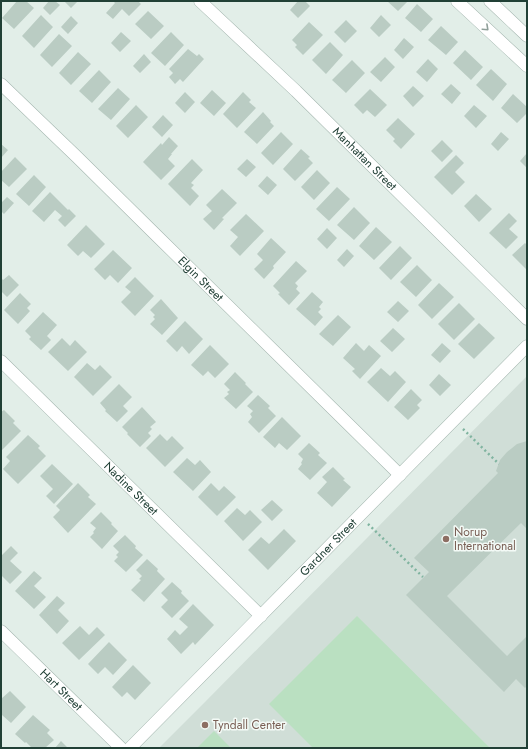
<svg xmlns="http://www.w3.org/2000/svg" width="528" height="749" viewBox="0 0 528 749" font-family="Jost,sans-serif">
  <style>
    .built { fill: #d0ded7 }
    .green { fill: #bae0c1 }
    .building { fill: #baccc3 }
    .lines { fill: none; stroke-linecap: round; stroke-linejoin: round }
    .minor-casing { stroke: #a4b6af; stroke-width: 13 }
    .path { stroke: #80b4a0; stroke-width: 2.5; stroke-dasharray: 2 3; stroke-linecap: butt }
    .minor { stroke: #fff; stroke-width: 12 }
    .oneway { stroke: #90a09a }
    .education-dot { fill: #8d6e63; stroke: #f3faf6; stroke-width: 1.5 }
    .labels { text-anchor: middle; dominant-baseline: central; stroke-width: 3; stroke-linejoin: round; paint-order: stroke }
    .street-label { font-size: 12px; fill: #214036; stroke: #f3faf6 }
    .education-label { font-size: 12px; fill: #785e54; stroke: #f3faf6; text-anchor: start }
  </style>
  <rect width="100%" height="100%" fill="#e2eee8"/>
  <!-- built -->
  <path class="built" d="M527 376V748H159L205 702Z"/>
  <!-- green -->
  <path class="green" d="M357 616 490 748H313L269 704Z
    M214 731 231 748H197Z"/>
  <!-- building -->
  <path class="building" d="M17 1H26L34 8 14 29 2 18Z
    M49 1H55L60 5 50 15 43 8Z
    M64 1H78L71 8Z
    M113 1H138L141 4 129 16 122 9 113 19 106 13 115 3Z
    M298 1H305L310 6 298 18 290 10Z
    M387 1H408L398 11Z
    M417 4 433 19 421 32 405 18Z
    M148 11 164 26 151 39 135 24Z
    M41 15 53 27 34 48 22 36Z
    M381 15 391 25 379 37 370 28Z
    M71 16 78 23 68 34 61 27Z
    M346 20 357 31 345 43 334 32Z
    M309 22 323 35 303 55 295 47 297 45 292 40Z
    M441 26 458 42 446 55 428 40Z
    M121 32 131 41 120 52 111 43Z
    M171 32 184 45 165 66 151 53Z
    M59 34 72 46 52 67 40 55Z
    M404 38 414 47 403 59 394 50Z
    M330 42 343 55 326 74 312 60Z
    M188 49 197 56 199 54 204 59 183 82 180 79 175 84 169 77 173 73 169 69Z
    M465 50 483 67 471 80 453 63Z
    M78 52 91 64 71 85 59 73Z
    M144 54 151 62 140 73 133 66Z
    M385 57 395 67 381 82 370 72Z
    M428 59 438 69 427 82 416 72Z
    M352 60 365 73 346 93 332 80Z
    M491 69 507 84 493 101 476 85Z
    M99 70 111 82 92 103 79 91Z
    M451 84 461 93 452 104 441 94Z
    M413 86 424 96 413 107 403 96Z
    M118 88 130 99 111 120 98 109Z
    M370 89 387 105 375 117 367 110 363 114 354 105Z
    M212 90 226 103 214 116 200 103Z
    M185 92 195 102 185 113 175 103Z
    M243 92 251 100 249 102 256 108 237 128 223 114Z
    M513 94 527 107V113L517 123 501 108Z
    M136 105 148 117 128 138 116 126Z
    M474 105 487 116 476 128 464 116Z
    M263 112 271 121 270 122 274 126 257 144 244 132Z
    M163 115 173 125 162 137 152 127Z
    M398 118 415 134 401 149 393 141 395 139 386 130Z
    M281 132 293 144 273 165 261 153Z
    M501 132 509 139 498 151 491 144Z
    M169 137 178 146 171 154H172L168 159 175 166 161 180 143 162 161 143 162 145Z
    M442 140 453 151 442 162 431 151Z
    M1 144 8 150 1 158Z
    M301 149 310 157 308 158 313 163 295 181 283 169Z
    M527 153V168L520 161Z
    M456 155 464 163 455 172 465 182 452 195 434 177Z
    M15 157 27 169 9 187 1 180V172Z
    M192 159 203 170 191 183 194 185 191 188 199 196 190 206 168 184Z
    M247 159 256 167 246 177 237 169Z
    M317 170 330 183 314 200 301 187Z
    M34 175 46 187 29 206 16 194Z
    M267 176 277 185 268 195 258 186Z
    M337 187 350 199 329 221 316 209Z
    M222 189 237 203 222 218 224 219 214 230 203 219 212 211 206 205Z
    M50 192 68 210 69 209 76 216 65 227 58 220 62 216 55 210 44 222 32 211Z
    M476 194 492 209 479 222 464 206Z
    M7 197 14 203 4 214 1 211V203Z
    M354 207 370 223 354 240 337 225Z
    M509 213 517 221 509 229 518 237 506 249 489 233Z
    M246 214 264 231 240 256 230 246 238 237 230 230Z
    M86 225 105 244 91 258 83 251 78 256 67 245Z
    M376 227 392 242 374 260 359 246Z
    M327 228 337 238 327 249 317 239Z
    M271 238 286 252 273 266 274 268 264 279 254 269 263 260 257 254Z
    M525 243 527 245V270L512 255Z
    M400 246 412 258 391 280 379 268Z
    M347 249 354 256 344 267 337 260Z
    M113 250 132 268 118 283 110 275 105 280 94 269Z
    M296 261 307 271 295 283 298 286 296 289 300 293 289 305 278 294 280 293 273 286Z
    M417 265 432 280 416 297 400 282Z
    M9 275 19 285 7 297 1 291V278L3 280Z
    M135 277 154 296 135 316 121 302 131 292 125 287Z
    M439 283 454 297 432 319 418 305Z
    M312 292 323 302 319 307 321 309 318 312 323 317 315 326 296 309Z
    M20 293 31 304 27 308 30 311 18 324 4 310Z
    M161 299 178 318 162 335 150 324 155 319 153 317 155 315 150 310Z
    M398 301 409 311 398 322 387 312Z
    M459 303 475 319 454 340 438 324Z
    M43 312 57 325 47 336 51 340 41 350 29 339 31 337 25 331Z
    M338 315 351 327 333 346 319 334Z
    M185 321 203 339 189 354 182 346 177 352 166 341Z
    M479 323 495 338 474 359 458 344Z
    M393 328 405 339 392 352 380 341Z
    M62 338 70 346 75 340 87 352 68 371 48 352Z
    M356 343 364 351 369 345 381 356 360 379 352 371 355 369 343 358Z
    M442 343 451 351 440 363 431 355Z
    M210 345 229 364 215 378 208 371 203 376 191 365Z
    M87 363 95 370 100 365 112 377 93 396 74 377Z
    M381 368 390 376 395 371 406 382 388 402 367 382Z
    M235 372 246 383 245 384 253 392 236 409 224 398 229 394 227 392 230 390 224 384Z
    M439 374 451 385 440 396 429 385Z
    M119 384 132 397 123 406 128 411 117 422 105 411 106 410 100 403Z
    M411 389 422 400 417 405 420 408 408 420 394 407Z
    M258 395 270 406 268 408 276 416 259 433 248 422 252 417 250 414 253 411 247 406Z
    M142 407 156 422 150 427 152 429 148 433 151 436 140 447 127 434 128 433 122 427Z
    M4 410 15 421 13 423 21 431 1 451V412Z
    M282 417 301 436 287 450 279 443 275 448 263 437Z
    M160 434 167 441 172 436 184 448 165 467 146 448Z
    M28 435 40 446 38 448 46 456 18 484 3 469 10 461 6 457Z
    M527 441V529L521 523 447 596 507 656 527 636V686L525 688 516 679 504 692 406 595 429 572 414 558 498 473 496 471 500 460 507 452 517 444Z
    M309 443 320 453 318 455 327 463 310 480 298 469 302 464 301 463 303 459 298 454Z
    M187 458 195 465 200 460 211 472 193 491 173 472Z
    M52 464 73 484 54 504 46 496 53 489 40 476Z
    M333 467 345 479 343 480 351 487 332 507 317 493 327 482 322 477Z
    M78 483 90 495 88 497 96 504 68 533 53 517 60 510 56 506Z
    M211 483 219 491 224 486 236 497 217 516 198 497Z
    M272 500 283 510 272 521 261 510Z
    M237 508 245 515 250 510 262 522 243 541 224 521Z
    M101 512 112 523 111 524 118 531 102 549 90 537 94 533 93 532 96 528 90 523Z
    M284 529 296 541 268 570 248 550 261 537 269 544Z
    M125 535 136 546 135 548 143 555 126 572 114 561 118 557 116 555 119 552 113 546Z
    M11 546 18 553 10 561 22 572 10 584 1 575V556Z
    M147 559 158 569 157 571 165 579 144 602 131 590 141 580 139 579 142 576 136 570Z
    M34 571 42 578 34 586 46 597 34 609 15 591Z
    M172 582 182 591 181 593 189 601 172 618 161 607 168 600 161 593Z
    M57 596 65 603 58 610 69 621 57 634 39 615Z
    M193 604 214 625 195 645 193 642 181 654 167 639 175 630 180 635 188 627 179 619Z
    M80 626 89 635 97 627 105 635 79 660 62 643Z
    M109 642 127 660 113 675 105 667 98 674 88 664Z
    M133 665 151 683 135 700 127 692 122 697 112 687Z
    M10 691 26 707 11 723 2 715 1 716V699Z
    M33 715 50 730 47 733 54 740 45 748H32L26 742 25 743 15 734Z
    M61 741 68 748H55Z"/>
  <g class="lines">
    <defs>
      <g id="minor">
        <path id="s1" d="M200 1 296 91 527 319"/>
        <path d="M457 1 527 66"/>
        <path d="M490 1 527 36"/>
        <path id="s2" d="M1 84 77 157 157 236 400 475"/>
        <path id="s3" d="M1 361 261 616"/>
        <path id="s4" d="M1 631 121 748"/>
        <path id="s5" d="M130 748 527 346"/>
      </g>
    </defs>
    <!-- minor casing -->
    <use href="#minor" class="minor-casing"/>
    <!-- path -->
    <path class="path" d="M463 429 499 464
      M368 524 423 577"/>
    <!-- minor -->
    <use href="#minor" class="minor"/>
  </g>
  <!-- one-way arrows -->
  <defs><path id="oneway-chevron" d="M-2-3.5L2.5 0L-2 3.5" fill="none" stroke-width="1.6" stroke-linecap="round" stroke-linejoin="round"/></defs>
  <use class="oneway" href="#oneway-chevron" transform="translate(486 28) rotate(43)"/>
  <!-- markers -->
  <g class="education-dot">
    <circle cx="446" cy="539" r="4"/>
    <circle cx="205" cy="725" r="4"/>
  </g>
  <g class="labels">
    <!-- street labels -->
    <g class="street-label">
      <text stroke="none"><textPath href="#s1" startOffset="228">Manhattan Street</textPath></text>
      <text stroke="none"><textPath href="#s2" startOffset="279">Elgin Street</textPath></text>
      <text stroke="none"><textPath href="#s3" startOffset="182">Nadine Street</textPath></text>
      <text stroke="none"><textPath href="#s5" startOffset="282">Gardner Street</textPath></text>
      <text stroke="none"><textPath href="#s4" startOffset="84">Hart Street</textPath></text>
    </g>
    <!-- education labels -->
    <g class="education-label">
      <text x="454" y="532">Norup<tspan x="454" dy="14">International</tspan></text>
      <text x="213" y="725">Tyndall Center</text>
    </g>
  </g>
  <!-- border -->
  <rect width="528" height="749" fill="none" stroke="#214036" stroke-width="4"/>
</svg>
